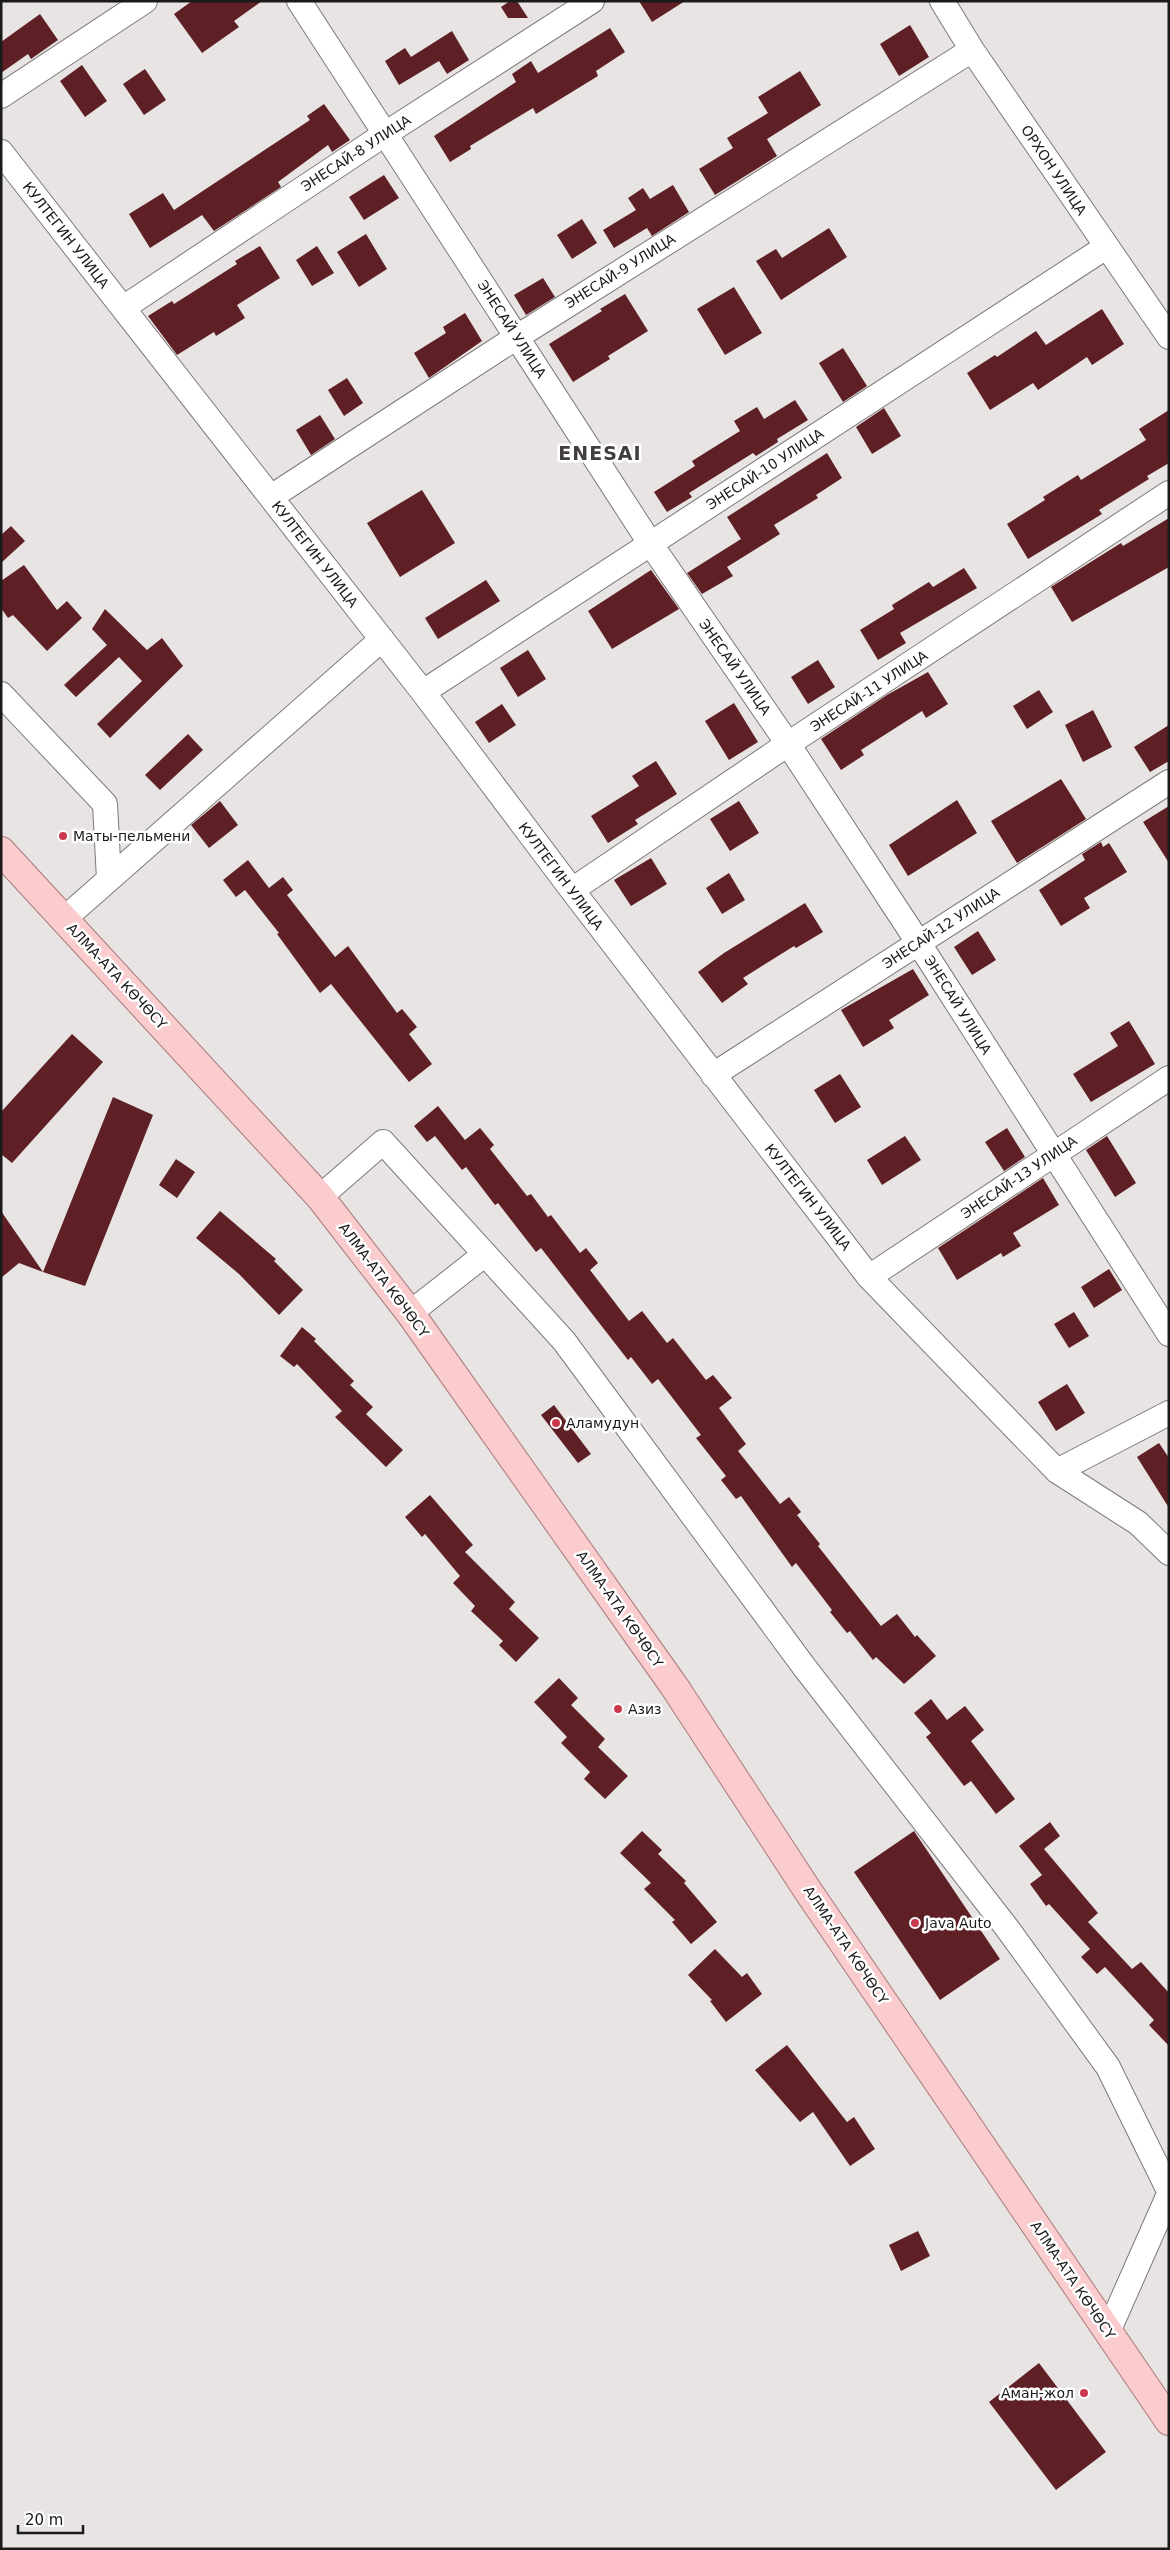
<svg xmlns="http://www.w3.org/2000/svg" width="1170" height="2550" viewBox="0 0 1170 2550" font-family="'DejaVu Sans',sans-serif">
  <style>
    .building { fill: #5e2025 }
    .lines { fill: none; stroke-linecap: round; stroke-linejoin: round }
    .minor-casing { stroke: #7d7978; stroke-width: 26 }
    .major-casing { stroke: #aa7878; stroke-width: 30 }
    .minor { stroke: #fff; stroke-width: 24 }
    .major { stroke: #facccd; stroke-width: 28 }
    .poi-dot { fill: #c9394b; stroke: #fff; stroke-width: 2 }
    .labels { text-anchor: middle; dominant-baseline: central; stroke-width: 5; stroke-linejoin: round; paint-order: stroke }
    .street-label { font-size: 14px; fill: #1b1a1a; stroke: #fff }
    .poi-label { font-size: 14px; fill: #1b1a1a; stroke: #fff; text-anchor: start }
    .district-label { font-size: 19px; font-weight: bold; letter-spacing: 1px; fill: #423e3e; stroke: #fff }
  </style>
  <rect width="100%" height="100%" fill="#e8e4e4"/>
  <!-- building -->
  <path class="building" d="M192 1H262L234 21 239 27 202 53 174 14Z
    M510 1H517L528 18H508L501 7Z
    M639 1H685L652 22Z
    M40 14 58 40 31 59 28 54 1 73V42Z
    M910 25 929 57 899 76 880 44Z
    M610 28 625 52 596 71 598 76 536 114 533 108 470 146 471 149 450 162 434 136 516 82 512 74 531 61 538 73Z
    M452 31 469 60 447 74 439 61 399 85 385 61 405 48 411 57Z
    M82 65 107 101 85 117 60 81Z
    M145 69 166 100 144 115 123 84Z
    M800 71 821 105 767 139 777 156 715 195 699 169 733 148 727 138 768 113 758 97Z
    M324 104 350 140 332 152 328 145 278 182 281 187 214 231 202 215 150 248 129 214 163 193 174 210 310 120 307 116Z
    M384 175 399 198 364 220 349 197Z
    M673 185 689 212 652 236 647 228 614 248 603 230 636 210 628 198 643 188 650 199Z
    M582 219 597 243 572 259 557 235Z
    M829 228 847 257 781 300 756 261 776 249 782 258Z
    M366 234 387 269 359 287 337 252Z
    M260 246 280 278 237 305 245 318 216 336 214 332 177 355 148 316 172 301 174 304 237 264 235 261Z
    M317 246 334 273 312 286 296 260Z
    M543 278 555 297 526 315 514 295Z
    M734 287 762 333 725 355 697 309Z
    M625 294 648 331 608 356 610 359 573 382 549 344 602 311 600 309Z
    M1102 309 1124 344 1092 365 1087 357 1038 390 1033 383 990 410 967 373 995 355 997 357 1036 331 1046 345Z
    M465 313 482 341 429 378 414 353 446 333 443 327Z
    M843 348 867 386 843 402 819 363Z
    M347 378 363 403 344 416 328 390Z
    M795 400 808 420 777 439 778 442 756 456 753 453 689 493 692 497 667 512 654 492 695 466 692 461 740 431 734 421 757 407 764 419Z
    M884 408 901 436 872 454 856 427Z
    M1169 410V463L1147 476 1149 479 1099 510 1102 514 1028 559 1007 524 1045 500 1043 497 1078 475 1081 480 1146 440 1139 429Z
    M320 415 335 439 311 455 296 430Z
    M827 453 842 478 816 495 818 498 774 525 780 534 727 567 733 576 702 594 687 573 741 539 727 517Z
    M422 490 455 543 400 577 367 523Z
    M1169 518V567L1072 622 1051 587 1121 543 1123 546Z
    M11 526 25 541 1 563V535Z
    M24 565 57 610 67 601 82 618 47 651 13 615 8 618 1 608V581Z
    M964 568 977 588 900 633 906 643 878 660 860 630 894 609 892 605 929 582 933 587Z
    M651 570 679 609 612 649 588 611Z
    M486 580 500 601 438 639 425 618Z
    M105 609 147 650 162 638 183 666 110 738 97 724 142 681 119 657 76 697 64 685 107 645 92 629Z
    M528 650 546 679 518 697 500 668Z
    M818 660 835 687 808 704 791 677Z
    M928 672 948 704 926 718 922 711 861 750 864 755 841 770 821 739 887 695Z
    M1039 690 1053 712 1027 729 1013 706Z
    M734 703 758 742 729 760 705 721Z
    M502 704 516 725 489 743 475 722Z
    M1093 710 1112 747 1083 762 1065 725Z
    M1169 725V761L1150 772 1134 747Z
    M188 734 203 750 160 790 145 775Z
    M656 761 677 794 635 820 638 824 608 843 591 816 639 786 632 776Z
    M1061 779 1086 819 1017 863 991 821Z
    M957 800 977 833 908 876 889 845Z
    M220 801 238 825 209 848 191 825Z
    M739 801 759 833 730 851 710 819Z
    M1169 806V863L1143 822Z
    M1101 842 1103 847 1109 843 1127 872 1084 898 1090 908 1061 926 1039 890 1085 860 1082 854Z
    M651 858 667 884 631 906 614 880Z
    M248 860 269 888 283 877 293 890 287 895 335 957 348 946 397 1013 402 1009 417 1027 409 1034 432 1064 409 1082 331 984 320 993 277 934 279 933 245 890 236 897 223 880Z
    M729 873 745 900 722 914 706 888Z
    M805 903 823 932 796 948 794 946 743 978 748 984 722 1003 698 972 724 953Z
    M978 931 996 960 972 975 954 947Z
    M913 969 929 995 889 1020 894 1028 863 1047 841 1010Z
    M1129 1021 1155 1064 1091 1102 1073 1074 1118 1046 1110 1033Z
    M72 1034 103 1062 12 1163 1 1154V1112Z
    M840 1074 861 1107 835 1123 814 1090Z
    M113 1097 153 1115 85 1286 43 1272Z
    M438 1106 465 1140 480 1128 494 1145 490 1149 527 1196 531 1194 548 1217 551 1215 580 1253 586 1248 598 1263 590 1270 629 1321 642 1311 667 1343 673 1338 706 1380 713 1375 732 1398 719 1408 746 1444 738 1451 780 1504 789 1497 801 1512 797 1515 820 1544 818 1546 881 1626 897 1614 915 1637 917 1635 936 1656 904 1684 876 1657 873 1660 850 1631 847 1633 830 1612 832 1610 796 1563 792 1567 741 1496 736 1499 721 1480 726 1476 696 1438 701 1435 658 1379 652 1384 631 1357 628 1360 541 1248 536 1252 498 1203 495 1205 466 1167 462 1170 435 1136 427 1142 414 1126Z
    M1007 1128 1025 1157 1004 1171 985 1142Z
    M905 1136 921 1160 882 1185 867 1160Z
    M1107 1136 1136 1183 1115 1197 1086 1150Z
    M176 1159 195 1172 177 1198 159 1185Z
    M1043 1178 1059 1205 1013 1233 1021 1246 1003 1257 1001 1253 957 1280 938 1248Z
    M1 1211 43 1272 19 1263 1 1278Z
    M220 1211 276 1259 274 1261 303 1290 279 1315 239 1274 196 1238Z
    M1109 1269 1122 1290 1094 1308 1081 1287Z
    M1074 1312 1089 1336 1069 1348 1054 1324Z
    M302 1327 316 1339 314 1341 354 1381 350 1385 373 1407 366 1414 403 1450 386 1467 335 1417 342 1411 297 1364 294 1367 280 1356Z
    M1067 1384 1085 1413 1056 1431 1038 1402Z
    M554 1405 591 1454 578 1463 541 1415Z
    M1159 1443 1169 1458V1508L1137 1457Z
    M430 1495 473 1545 465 1552 515 1602 509 1609 539 1638 516 1662 499 1645 503 1641 471 1611 475 1606 453 1583 460 1576 425 1534 422 1537 405 1517Z
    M559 1678 578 1698 571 1705 605 1739 598 1747 628 1776 605 1799 584 1779 590 1772 561 1743 567 1737 534 1702Z
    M931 1699 947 1720 965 1706 984 1730 971 1741 1015 1799 996 1814 971 1781 964 1786 926 1737 931 1733 914 1713Z
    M1050 1822 1060 1836 1044 1849 1098 1913 1088 1922 1132 1969 1141 1962 1169 1993V2046L1149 2025 1154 2020 1105 1967 1097 1974 1081 1957 1090 1949 1049 1904 1046 1906 1030 1884 1042 1875 1019 1846Z
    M642 1831 662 1850 658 1854 686 1881 684 1883 717 1922 691 1944 672 1922 675 1920 644 1889 651 1883 620 1853Z
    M914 1831 1000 1959 940 2000 854 1872Z
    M715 1949 742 1977 747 1973 762 1994 726 2022 710 2001 712 2000 688 1975Z
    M787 2045 847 2122 854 2117 875 2149 850 2166 813 2112 800 2122 755 2070Z
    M918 2231 930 2256 901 2271 889 2245Z
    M1039 2363 1106 2452 1056 2490 989 2402Z"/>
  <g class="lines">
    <defs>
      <path id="minor" d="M299 1 650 543 788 744 918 942 1169 1334
        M942 1 972 50 1169 337
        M1 96 145 1
        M1 152 423 692 572 890 869 1277 1057 1471 1138 1523 1169 1553
        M123 308 385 134 592 1
        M271 497 517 337 972 50
        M423 692 1106 247
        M1 694 105 804 109 879
        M572 890 788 744 1169 493
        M64 919 382 639
        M713 1075 1169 782
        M320 1197 383 1142 564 1341 805 1668 1007 1928 1108 2067 1169 2191
        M869 1277 1169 1078
        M410 1313 484 1255
        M1057 1471 1169 1413
        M1108 2332 1169 2194"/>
      <path id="major" d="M1 851 320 1197 410 1313 674 1686 808 1891 1169 2421"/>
    </defs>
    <!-- minor casing -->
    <use href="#minor" class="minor-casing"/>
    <!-- major casing -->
    <use href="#major" class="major-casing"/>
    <!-- minor -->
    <use href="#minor" class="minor"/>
    <!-- major -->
    <use href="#major" class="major"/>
  </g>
  <!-- markers -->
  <g class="poi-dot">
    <circle cx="63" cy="836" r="5"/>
    <circle cx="556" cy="1423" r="5"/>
    <circle cx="618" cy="1709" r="5"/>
    <circle cx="915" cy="1923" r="5"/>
    <circle cx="1084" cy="2393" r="5"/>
  </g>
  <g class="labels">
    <!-- street labels -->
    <g class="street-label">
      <text transform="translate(356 153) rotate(-33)">ЭНЕСАЙ-8 УЛИЦА</text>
      <text transform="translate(1054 170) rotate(56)">ОРХОН УЛИЦА</text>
      <text transform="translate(66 235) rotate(52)">КУЛТЕГИН УЛИЦА</text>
      <text transform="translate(620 271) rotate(-32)">ЭНЕСАЙ-9 УЛИЦА</text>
      <text transform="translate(512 329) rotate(57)">ЭНЕСАЙ УЛИЦА</text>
      <text transform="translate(765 469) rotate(-33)">ЭНЕСАЙ-10 УЛИЦА</text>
      <text transform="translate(315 554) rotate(52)">КУЛТЕГИН УЛИЦА</text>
      <text transform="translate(735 667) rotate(55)">ЭНЕСАЙ УЛИЦА</text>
      <text transform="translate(869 691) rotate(-33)">ЭНЕСАЙ-11 УЛИЦА</text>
      <text transform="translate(561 876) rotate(53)">КУЛТЕГИН УЛИЦА</text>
      <text transform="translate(941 928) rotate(-33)">ЭНЕСАЙ-12 УЛИЦА</text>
      <text transform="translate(117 976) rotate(47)">АЛМА-АТА КӨЧӨСҮ</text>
      <text transform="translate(958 1005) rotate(58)">ЭНЕСАЙ УЛИЦА</text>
      <text transform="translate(1019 1177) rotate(-34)">ЭНЕСАЙ-13 УЛИЦА</text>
      <text transform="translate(808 1197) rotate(52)">КУЛТЕГИН УЛИЦА</text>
      <text transform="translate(384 1280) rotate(53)">АЛМА-АТА КӨЧӨСҮ</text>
      <text transform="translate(620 1609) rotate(55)">АЛМА-АТА КӨЧӨСҮ</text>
      <text transform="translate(846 1945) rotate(56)">АЛМА-АТА КӨЧӨСҮ</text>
      <text transform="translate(1073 2280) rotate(56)">АЛМА-АТА КӨЧӨСҮ</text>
    </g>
    <!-- poi labels -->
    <g class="poi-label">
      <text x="73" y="836">Маты-пельмени</text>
      <text x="566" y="1423">Аламудун</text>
      <text x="628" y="1709">Азиз</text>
      <text x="925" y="1923">Java Auto</text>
      <text x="1074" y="2393" text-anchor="end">Аман-жол</text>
    </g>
    <!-- district labels -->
    <g class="district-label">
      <text x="600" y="453">ENESAI</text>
    </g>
  </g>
  <!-- border -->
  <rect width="1170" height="2550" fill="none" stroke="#1b1a1a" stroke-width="5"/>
  <!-- scale -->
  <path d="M18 2525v8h65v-8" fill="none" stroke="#1b1a1a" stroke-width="2.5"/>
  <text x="25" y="2525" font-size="15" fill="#1b1a1a" stroke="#ffffff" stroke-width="4" paint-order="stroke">20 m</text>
</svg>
